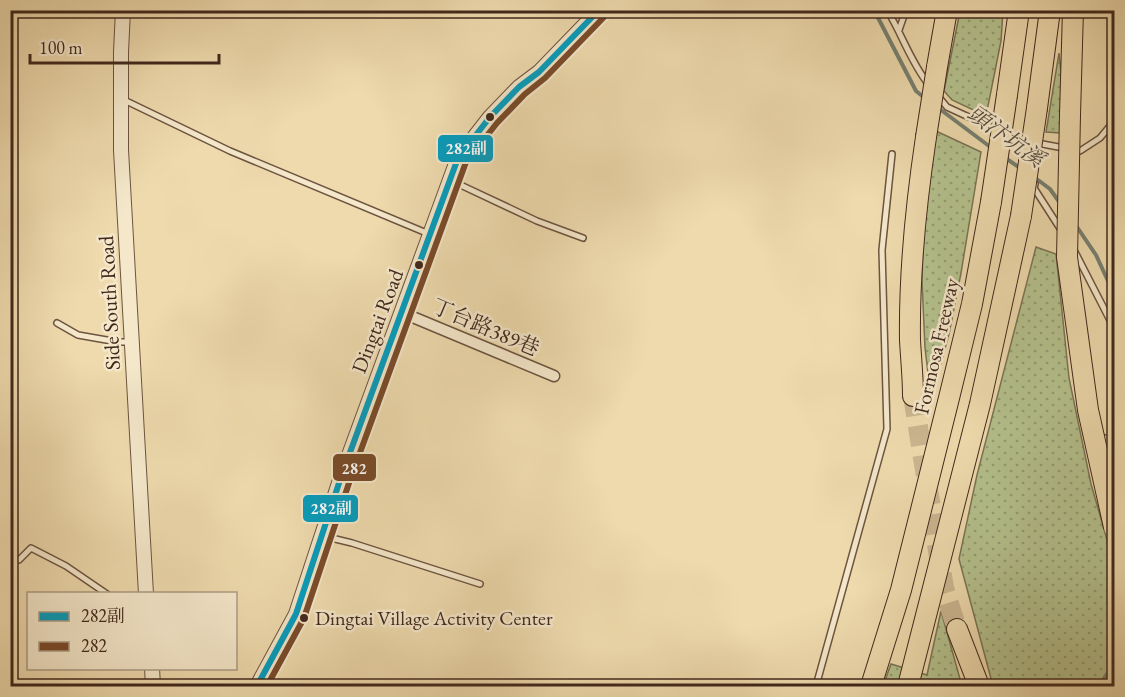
<svg xmlns="http://www.w3.org/2000/svg" width="1125" height="697" viewBox="0 0 1125 697" font-family="'EB Garamond','Noto Serif TC',serif">
  <style>
    .grass { fill: url(#grass-dots); stroke: #7a7454; stroke-width: 1.5 }
    .lines { fill: none; stroke-linecap: round; stroke-linejoin: round }
    .stream { stroke: #768071; stroke-width: 4 }
    .motorway-tunnel { stroke: #cbb690; stroke-width: 20; stroke-dasharray: 20 10; stroke-linecap: butt }
    .service-casing { stroke: #6c5440; stroke-width: 8 }
    .minor-casing { stroke: #6c5440; stroke-width: 13 }
    .tertiary-casing { stroke: #6c5440; stroke-width: 16 }
    .motorway-casing { stroke: #41281c; stroke-width: 22 }
    .service { stroke: #f4e7ca; stroke-width: 5 }
    .minor { stroke: #f4e7ca; stroke-width: 10 }
    .tertiary { stroke: #f4e7ca; stroke-width: 14 }
    .motorway { stroke: #eedaad; stroke-width: 20 }
    .motorway-bridge-casing { stroke: #41281c; stroke-width: 22; stroke-linecap: butt }
    .motorway-bridge { stroke: #eedaad; stroke-width: 20 }
    .bus-1-casing { stroke: #f4e7ca; stroke-width: 10 }
    .bus-2-casing { stroke: #f4e7ca; stroke-width: 10 }
    .bus-1 { stroke: #069cbc; stroke-width: 6 }
    .bus-2 { stroke: #7a4b2a; stroke-width: 6 }
    .bus-dot { fill: #41281c; stroke: #f4e7ca; stroke-width: 2 }
    .labels { text-anchor: middle; dominant-baseline: central; stroke-width: 5; stroke-linejoin: round; paint-order: stroke }
    .bus-label { font-size: 20px; fill: #41281c; stroke: #f4e7ca; text-anchor: start }
    .street-label { font-size: 21px; fill: #41281c; stroke: #f4e7ca }
    .water-label { font-size: 22px; font-style: italic; fill: #574d3f; stroke: #f4e7ca }
    .line-badge { stroke: #f4e7ca; stroke-width: 2 }
    .badge-label { font-size: 16px; text-anchor: middle; font-weight: bold; fill: #fff }
  </style>
  <defs>
    <pattern id="grass-dots" width="8" height="8" patternUnits="userSpaceOnUse" patternTransform="scale(1.5)"><rect width="8" height="8" fill="#b4c18d"/><path d="M2 2h.1M6 6h.1" fill="none" stroke="#949d72" stroke-width="1.8" stroke-linecap="round"/></pattern>
  </defs>
  <rect width="100%" height="100%" fill="#eedaad"/>
  <filter id="stains"><feTurbulence type="fractalNoise" baseFrequency=".00333" numOctaves="4"/><feColorMatrix values="0 0 0 0 .2 0 0 0 0 .09 0 0 0 0 .02 0 0 0 .5 -.17"/></filter>
  <radialGradient id="worn" r=".72"><stop offset=".6" stop-color="#630" stop-opacity="0"/><stop offset="1" stop-color="#630" stop-opacity=".3"/></radialGradient>
  <!-- grass -->
  <path class="grass" d="M960 11H1003L1001 41 986 116 952 100 944 91Z
    M1059 53 1062 81 1060 133 1046 132Z
    M936 131 981 152 961 273 949 334 931 399 925 348 922 281 924 205Z
    M1036 247 1056 254 1069 378 1091 484 1114 564V686H993L959 559 977 475Z
    M941 611 962 686H883L891 664 927 675Z"/>
  <g class="lines">
    <!-- stream -->
    <path class="stream" d="M874 10 916 91 926 99
      M937 107 993 149
      M1004 157 1020 168
      M1034 177 1050 189 1060 203
      M1075 224 1096 255 1114 294
      M1099 686 1114 664"/>
    <!-- motorway-tunnel -->
    <path class="motorway-tunnel" d="M913 396 944 588 957 629"/>
    <defs>
      <path id="service" d="M887 10C902 34 911 63 929 85
        M899 30 906 10
        M938 96 947 107 997 130
        M122 99 230 151 429 234
        M1005 134 1016 139 1028 141
        M1037 143 1080 151 1100 138 1114 121
        M452 181 537 221 583 238
        M1035 184 1034 188 1061 230
        M1074 250 1114 328
        M57 323 78 335 118 342H131
        M323 536 352 543 480 584
        M10 561 19 560 31 548 66 566 107 594
        M816 686 887 429 882 250 892 154"/>
      <path id="minor" d="M403 313 554 376"/>
      <path id="tertiary" d="M123 10 121 52V150L146 594
        M152 668 153 686
        M257 686 296 614 341 477 458 158 490 117 519 87 539 72 599 10"/>
      <path id="motorway" d="M937 67 947 10
        M1007 95 1019 10
        M1037 108 1050 10
        M1070 115 1073 10
        M913 396C913 377 911 359 910 340 909 272 916 204 926 137
        M1103 445 1114 480
        M957 629 979 686
        M871 686 901 590 949 398 972 304 991 202
        M908 686 980 404 1021 216"/>
    </defs>
    <!-- service casing -->
    <use href="#service" class="service-casing"/>
    <!-- minor casing -->
    <use href="#minor" class="minor-casing"/>
    <!-- tertiary casing -->
    <use href="#tertiary" class="tertiary-casing"/>
    <!-- motorway casing -->
    <use href="#motorway" class="motorway-casing"/>
    <!-- service -->
    <use href="#service" class="service"/>
    <!-- minor -->
    <use href="#minor" class="minor"/>
    <!-- tertiary -->
    <use href="#tertiary" class="tertiary"/>
    <!-- motorway -->
    <use href="#motorway" class="motorway"/>
    <defs>
      <path id="motorway-bridge" d="M1070 115 1067 257 1088 410 1114 527
        M926 137 937 67
        M991 202 1007 95
        M1021 216 1037 108"/>
    </defs>
    <!-- motorway-bridge casing -->
    <use href="#motorway-bridge" class="motorway-bridge-casing"/>
    <!-- motorway-bridge -->
    <use href="#motorway-bridge" class="motorway-bridge"/>
    <defs>
      <path id="bus-1" d="M257 686 296 614 341 477 458 158 490 117 519 87 539 72 599 10"/>
      <path id="bus-2" d="M267 686 304 618 350 480 466 162 497 123 525 94 545 78 605 16"/>
    </defs>
    <!-- bus-1 casing -->
    <use href="#bus-1" class="bus-1-casing"/>
    <!-- bus-2 casing -->
    <use href="#bus-2" class="bus-2-casing"/>
    <!-- bus-1 -->
    <use href="#bus-1" class="bus-1"/>
    <!-- bus-2 -->
    <use href="#bus-2" class="bus-2"/>
  </g>
  <!-- markers -->
  <g class="bus-dot">
    <circle cx="490" cy="117" r="5"/>
    <circle cx="419" cy="265" r="5"/>
    <circle cx="304" cy="618" r="5"/>
  </g>
  <g class="labels">
    <!-- bus labels -->
    <g class="bus-label">
      <text x="315" y="618">Dingtai Village Activity Center</text>
    </g>
    <!-- street labels -->
    <g class="street-label">
      <text transform="translate(109 303) rotate(-93)">Side South Road</text>
      <text transform="translate(377 321) rotate(-69)">Dingtai Road</text>
      <text transform="translate(486 327) rotate(23)">丁台路389巷</text>
      <text transform="translate(936 346) rotate(-77)">Formosa Freeway</text>
    </g>
    <!-- water labels -->
    <g class="water-label">
      <text transform="translate(1006 136) rotate(36)">頭汴坑溪</text>
    </g>
  </g>
  <g class="line-badge">
    <rect x="437" y="134" width="57" height="29" rx="6" fill="#069cbc"/>
    <rect x="332" y="453" width="45" height="29" rx="6" fill="#7a4b2a"/>
    <rect x="302" y="494" width="57" height="29" rx="6" fill="#069cbc"/>
  </g>
  <g class="badge-label">
    <text x="466" y="154">282副</text>
    <text x="354" y="474">282</text>
    <text x="331" y="514">282副</text>
  </g>
  <!-- margin -->
  <rect width="1125" height="697" fill="none" stroke="#eedaad" stroke-width="36"/>
  <rect x="12" y="12" width="1101" height="673" fill="none" stroke="#41281c" stroke-width="3"/>
  <rect x="18" y="18" width="1089" height="661" fill="none" stroke="#41281c" stroke-width="1.5"/>
  <!-- legend -->
  <rect x="27" y="592" width="210" height="78" fill="#f4e7ca" stroke="#ac9b84" stroke-width="1.5"/>
  <rect x="39" y="612" width="30" height="9" fill="#069cbc" stroke="#ac9b84" stroke-width="1.5"/>
  <text x="81" y="622" font-size="18" fill="#41281c">282副</text>
  <rect x="39" y="642" width="30" height="9" fill="#7a4b2a" stroke="#ac9b84" stroke-width="1.5"/>
  <text x="81" y="652" font-size="18" fill="#41281c">282</text>
  <!-- scale -->
  <path d="M30 54v9h189v-9" fill="none" stroke="#41281c" stroke-width="3"/>
  <text x="39" y="54" font-size="18" fill="#41281c" stroke="#f4e7ca" stroke-width="4.5" paint-order="stroke">100 m</text>
  <rect width="100%" height="100%" filter="url(#stains)"/>
  <rect width="100%" height="100%" fill="url(#worn)"/>
</svg>
